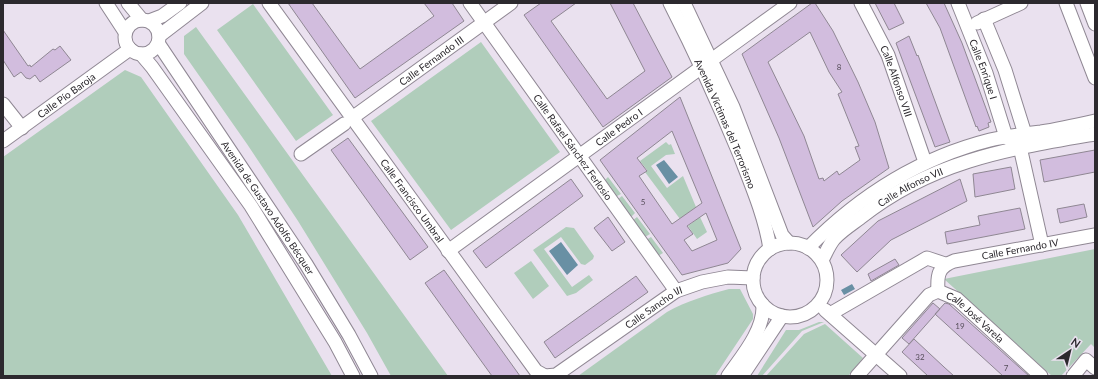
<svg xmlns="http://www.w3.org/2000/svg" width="1098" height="379" viewBox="0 0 1098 379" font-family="Lato,sans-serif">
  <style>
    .green { fill: #b0cdbb }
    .water { fill: #6990a4 }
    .building { fill: #d2bdde; stroke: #8f8793; fill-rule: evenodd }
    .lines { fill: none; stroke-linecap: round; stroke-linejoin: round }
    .minor-casing { stroke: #908894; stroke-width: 15 }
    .minor { stroke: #fff; stroke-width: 13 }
    .labels { text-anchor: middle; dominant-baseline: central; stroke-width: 3; stroke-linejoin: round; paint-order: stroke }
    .number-label { font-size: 8px; fill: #564e5a }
    .street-label { font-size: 10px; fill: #2c292e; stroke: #eae1ef }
  </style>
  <rect width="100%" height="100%" fill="#eae1ef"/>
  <!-- green -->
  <path class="green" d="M253 4 333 115 296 141 217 30Z
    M196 27 448 376H391L367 333 298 221 247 144 184 54V36Z
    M481 42 560 152 451 230 371 121Z
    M125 70 141 77 238 215 332 376H3V157Z
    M666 142 669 145 671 144 675 154 666 155 651 166 667 188 683 176 696 207 680 219 645 172 647 170 640 161Z
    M608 177 621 194 615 197 604 181Z
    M622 196 635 213 630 218 617 200Z
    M637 217 650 234 645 237 632 221Z
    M700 217 707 232 697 239 688 226Z
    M566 227 574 228 594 256 593 259 585 265 581 264 561 237 544 249 572 287 589 275 593 280 576 293 567 296 533 250Z
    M651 237 663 253 658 256 646 240Z
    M1095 249V348L1091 344 1061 376H1052L944 279Z
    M531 261 549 286 533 299 514 273Z
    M729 289H740L753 314V319L715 376H578L667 312C687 301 707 295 729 289Z
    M819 322H824L802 331 762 376H757L786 330H799Z
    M825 324 863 358 848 376H766L804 334Z"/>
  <!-- water -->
  <path class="water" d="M664 160 678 177 669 184 656 165Z
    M561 242 578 265 567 275 549 251Z
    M852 284 855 289 844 295 841 290Z"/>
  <!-- building -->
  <path class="building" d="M288 3H312L360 69 434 16 424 3H452L464 21 355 98Z
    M541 3H576L551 21 607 99 645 71 610 3H633L672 77 603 127 524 15Z
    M812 3H815L833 31 858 82 875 122 889 168 842 201 813 227 779 138 742 54ZM810 32 829 72 842 92 838 94 859 146 855 147 860 160 839 175 837 171 824 181 823 178 819 179 804 136 768 62Z
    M875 3H894L904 23 889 30Z
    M926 3H944L962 43 991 122 988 123 989 127 979 131 977 126 976 127 940 28Z
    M3 30 28 66 30 65 31 67 53 49 55 50 60 46 71 60 40 82 35 75 30 79 26 78 21 72 14 77 3 60Z
    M909 36 917 56 918 55 950 142 935 147 896 43Z
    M680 97 741 249 728 263 682 275 600 160ZM672 131 702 203 672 224 639 176 647 171 637 158ZM706 213 717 240 692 251 684 240 693 234 687 226Z
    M348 138 428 247 410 260 331 150Z
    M1095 150V172L1044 182 1040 160Z
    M1011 167 1015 189 975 197 973 174Z
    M571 179 583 196 486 268 473 251Z
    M960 179 967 201 891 240 857 272 841 255 878 221Z
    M1084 204 1087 217 1060 223 1057 209Z
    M1020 208 1025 229 947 244 945 232 980 225 978 216Z
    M608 217 625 242 612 251 594 228Z
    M895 259 899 265 871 281 868 274Z
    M444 270 520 376H492L425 283Z
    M636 276 648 292 555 358 544 342Z
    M933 303 940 309 909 344 902 338Z
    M945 303 949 304 1029 376H1003L935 314Z
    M914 339 944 367 954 376H928L902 352Z"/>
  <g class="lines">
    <defs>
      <g id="minor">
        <path d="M106 3 125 32"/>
        <path d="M128 3 142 20"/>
        <path id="s1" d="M269 3 536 371 545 376 556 375 676 291 702 282 728 277 753 278"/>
        <path id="s2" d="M470 3 676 291"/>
        <path id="s3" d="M670 3C695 52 718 102 739 153 751 184 765 216 770 249"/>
        <path d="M684 3 733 107 782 235 789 243"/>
        <path id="s4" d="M861 3 888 55 925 162"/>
        <path id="s5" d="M958 3 986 73 1006 137 1013 142"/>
        <path d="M1066 3 1095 78"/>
        <path d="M1087 3 1095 24"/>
        <path d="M984 19 1005 70 1025 134 1022 141"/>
        <circle cx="142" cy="37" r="17"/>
        <path d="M149 21 162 16 180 3"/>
        <path d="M977 23 1021 3"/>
        <path d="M159 36 202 3"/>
        <path id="s6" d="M158 43 306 264 349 335 371 376"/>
        <path d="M141 54 152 67 251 206 335 342 353 376"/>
        <path d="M3 104 22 128"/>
        <path id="s7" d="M352 118 511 3"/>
        <path id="s8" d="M3 141 130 49"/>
        <path d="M1020 147 1042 245"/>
        <path d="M301 154 344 124"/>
        <circle cx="790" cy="280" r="37"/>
        <path d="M808 248C859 196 919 158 990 140 1007 136 1024 134 1041 132 1059 129 1077 125 1095 121"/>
        <path id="s9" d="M448 251 790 3"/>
        <path id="s10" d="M822 260C826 253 829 245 834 239 841 231 852 224 860 218 931 161 1008 149 1095 134"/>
        <path id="s11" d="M938 291C937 275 938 267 954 261L1095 235"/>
        <path d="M825 310 900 376"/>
        <path d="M830 314 927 258 945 264"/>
        <path d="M728 376C742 356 764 331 763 305"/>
        <path d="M742 376 782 316"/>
        <path id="s12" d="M857 376 929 295 938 291 957 299 1041 376"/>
        <path d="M1073 376 1086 360 1095 368"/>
      </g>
    </defs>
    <!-- minor casing -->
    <use href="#minor" class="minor-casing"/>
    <!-- minor -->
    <use href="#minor" class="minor"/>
  </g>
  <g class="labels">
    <!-- number labels -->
    <g class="number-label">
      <text x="839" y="67">8</text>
      <text x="643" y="202">5</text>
      <text x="960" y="326">19</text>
      <text x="920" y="357">32</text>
      <text x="1006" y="368">7</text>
    </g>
    <!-- street labels -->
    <g class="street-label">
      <text stroke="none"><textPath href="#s7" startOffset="98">Calle Fernando III</textPath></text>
      <text stroke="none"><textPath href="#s5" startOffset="71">Calle Enrique I</textPath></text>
      <text stroke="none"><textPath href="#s4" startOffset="86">Calle Alfonso VIII</textPath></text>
      <text stroke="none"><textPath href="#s8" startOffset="78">Calle Pío Baroja</textPath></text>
      <text stroke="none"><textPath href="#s3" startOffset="133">Avenida Víctimas del Terrorismo</textPath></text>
      <text stroke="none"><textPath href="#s9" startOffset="211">Calle Pedro I</textPath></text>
      <text stroke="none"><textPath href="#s2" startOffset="177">Calle Rafael Sánchez Ferlosio</textPath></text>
      <text stroke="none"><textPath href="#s10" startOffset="117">Calle Alfonso VII</textPath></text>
      <text stroke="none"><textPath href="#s1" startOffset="244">Calle Francisco Umbral</textPath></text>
      <text stroke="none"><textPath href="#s6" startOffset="198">Avenida de Gustavo Adolfo Bécquer</textPath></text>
      <text stroke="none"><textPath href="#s11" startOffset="105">Calle Fernando IV</textPath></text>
      <text stroke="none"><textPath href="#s1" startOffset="595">Calle Sancho III</textPath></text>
      <text stroke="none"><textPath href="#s12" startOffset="164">Calle José Varela</textPath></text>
    </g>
  </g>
  <!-- border -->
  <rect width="1098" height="379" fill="none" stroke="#2c292e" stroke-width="8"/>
  <!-- north arrow -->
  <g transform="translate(1070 351) rotate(35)" stroke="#eae1ef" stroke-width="3" paint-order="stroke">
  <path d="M0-3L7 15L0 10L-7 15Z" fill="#2c292e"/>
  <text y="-6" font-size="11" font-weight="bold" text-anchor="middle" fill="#2c292e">N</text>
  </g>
</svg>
